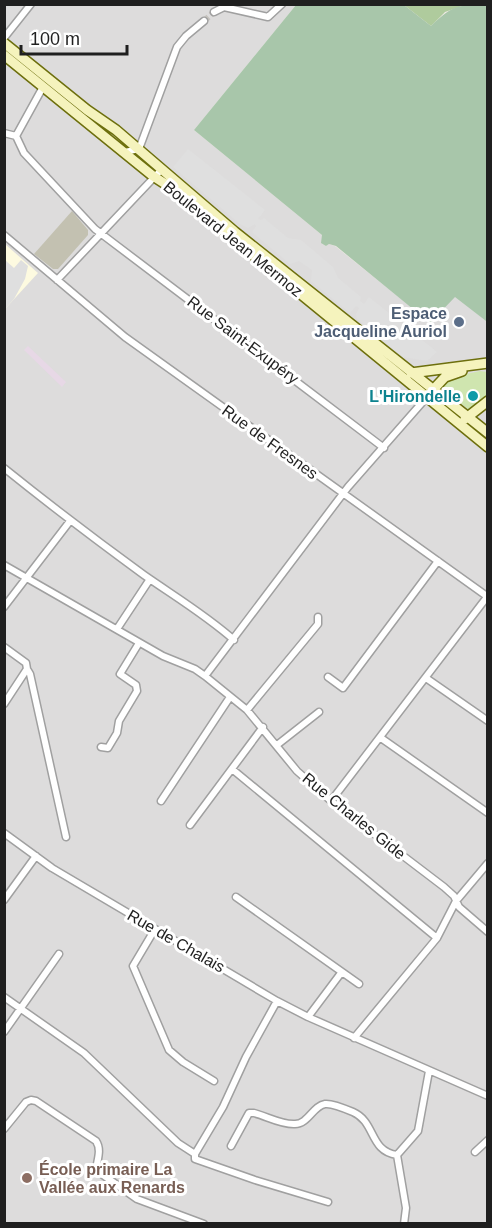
<svg xmlns="http://www.w3.org/2000/svg" width="492" height="1228" viewBox="0 0 492 1228" font-family="Helvetica,sans-serif">
  <style>
    .residential { fill: #dddcdc }
    .industrial { fill: #e7d8e6 }
    .education { fill: #fdfae0 }
    .construction { fill: #c3c1b1 }
    .grass { fill: #cfe5af }
    .forest { fill: #afcb9d }
    .cemetery { fill: #a8c6aa }
    .parking { fill: #dfdfdf }
    .lines { fill: none; stroke-linecap: round; stroke-linejoin: round }
    .street-tunnel { stroke: #c5c2bd; stroke-width: 6; stroke-dasharray: 6 3; stroke-linecap: butt }
    .street-casing { stroke: #a0a0a0; stroke-width: 9 }
    .secondary-casing { stroke: #6d6f0d; stroke-width: 12 }
    .street { stroke: #fff; stroke-width: 6 }
    .secondary { stroke: #f5f3bd; stroke-width: 9 }
    .service-dot { fill: #5c6f8a; stroke: #fff; stroke-width: 2 }
    .culture-dot { fill: #0f9aa8; stroke: #fff; stroke-width: 2 }
    .education-dot { fill: #8d6e63; stroke: #fff; stroke-width: 2 }
    .labels { text-anchor: middle; dominant-baseline: central; stroke-width: 6; stroke-linejoin: round; paint-order: stroke }
    .street-label { font-size: 16px; fill: #1f1f1f; stroke: #fff }
    .service-label { font-size: 16px; font-weight: bold; fill: #4e5e75; stroke: #fff; text-anchor: end }
    .culture-label { font-size: 16px; font-weight: bold; fill: #0d838f; stroke: #fff; text-anchor: end }
    .education-label { font-size: 16px; font-weight: bold; fill: #785e54; stroke: #fff; text-anchor: start }
  </style>
  <rect width="100%" height="100%" fill="#efebe5"/>
  <!-- residential -->
  <path class="residential" d="M5 5H296L194 130 322 235V243L326 246 329 244 335 246 430 322 455 296 486 321 487 332V1223L5 1224Z"/>
  <!-- industrial -->
  <path class="industrial" d="M28 346 66 382 62 387 24 350Z"/>
  <!-- education -->
  <path class="education" d="M5 244 38 273 5 309Z"/>
  <!-- construction -->
  <path class="construction" d="M72 211 88 230V235L58 269H53L34 254Z"/>
  <!-- grass -->
  <path class="grass" d="M480 371 487 372V396L473 409 469 410 441 387 448 378Z"/>
  <!-- forest -->
  <path class="forest" d="M404 5H465L445 12 431 26Z"/>
  <!-- cemetery -->
  <path class="cemetery" d="M296 5H404L431 26C452 6 458 4 487 5L488 320 486 321 455 297 430 323 336 246 329 244 326 246 321 243 322 235 194 130Z"/>
  <!-- parking -->
  <path class="parking" d="M188 149 265 210 258 219 261 220 264 218 288 238 301 240 333 267 338 278 361 297 360 301 364 304 369 297 437 352 427 361 403 357 357 319 356 314 359 308 356 306 350 313 311 281 312 270 299 261 290 264 252 232 256 226 255 224 248 228 240 224 173 167Z
    M5 260 14 268 21 260 28 266 25 279 14 299 5 309Z"/>
  <g class="lines">
    <!-- street-tunnel -->
    <path class="street-tunnel" d="M204 21 214 12"/>
    <defs>
      <path id="street" d="M214 12 224 7 268 17 282 4
        M4 38 31 4
        M4 133 16 136 24 153 95 229 384 448
        M16 136 43 87
        M125 152 139 149 177 47 186 36 204 21
        M4 235 125 337 488 597
        M57 280 162 169
        M4 468C50 505 96 540 144 575 174 596 206 615 234 640
        M4 565 163 656 195 669 205 676 247 710 297 771 331 801 444 887 454 896 459 907 488 932
        M4 607 70 521
        M117 629 150 579
        M4 647 26 663 27 669 4 704
        M27 669 30 674 66 837
        M205 676 348 487 427 397
        M328 677 343 688 438 561
        M426 678 488 721
        M247 710 318 624V617
        M381 738 488 813
        M277 745 319 712
        M101 747 108 748 117 733 119 721 137 691 136 685 120 674 139 643
        M232 769 437 938
        M161 801 230 697
        M331 801 487 597
        M190 825 263 727
        M4 833 52 868 277 1001 308 1017 488 1096
        M236 897 359 984
        M4 900 36 856
        M155 929 133 966 169 1050 183 1062 214 1081
        M4 997 84 1053 178 1143 195 1154
        M277 1001 246 1057 223 1107 195 1154V1159L255 1180 328 1202
        M308 1017 341 973
        M4 1032 59 954
        M354 1038 437 938 456 901 488 863
        M4 1129 26 1102 31 1100 36 1101 96 1141C102 1150 97 1160 96 1170L137 1199 204 1224
        M231 1146 249 1113H254C266 1116 282 1125 295 1124 308 1124 313 1106 325 1104 332 1103 346 1109 353 1112 376 1122 369 1151 397 1155
        M475 1152 488 1140
        M404 1224 406 1208 397 1155 418 1131 429 1071"/>
      <path id="secondary" d="M4 43 87 110 116 130 235 232 488 433
        M4 55 153 176 170 187 488 447
        M411 373 488 363
        M430 393 445 377 462 371
        M465 419 488 401"/>
    </defs>
    <!-- street casing -->
    <use href="#street" class="street-casing"/>
    <!-- secondary casing -->
    <use href="#secondary" class="secondary-casing"/>
    <!-- street -->
    <use href="#street" class="street"/>
    <!-- secondary -->
    <use href="#secondary" class="secondary"/>
  </g>
  <!-- markers -->
  <circle class="service-dot" cx="459" cy="322" r="6"/>
  <circle class="culture-dot" cx="473" cy="396" r="6"/>
  <circle class="education-dot" cx="27" cy="1178" r="6"/>
  <g class="labels">
    <!-- street labels -->
    <g class="street-label">
      <text transform="translate(233 239) rotate(39)">Boulevard Jean Mermoz</text>
      <text transform="translate(243 340) rotate(37)">Rue Saint-Exupéry</text>
      <text transform="translate(270 442) rotate(36)">Rue de Fresnes</text>
      <text transform="translate(354 816) rotate(39)">Rue Charles Gide</text>
      <text transform="translate(176 941) rotate(30)">Rue de Chalais</text>
    </g>
    <!-- service labels -->
    <g class="service-label">
      <text x="447" y="313">Espace<tspan x="447" dy="18">Jacqueline Auriol</tspan></text>
    </g>
    <!-- culture labels -->
    <g class="culture-label">
      <text x="461" y="396">L'Hirondelle</text>
    </g>
    <!-- education labels -->
    <g class="education-label">
      <text x="39" y="1169">École primaire La<tspan x="39" dy="18">Vallée aux Renards</tspan></text>
    </g>
  </g>
  <!-- border -->
  <rect width="492" height="1228" fill="none" stroke="#1f1f1f" stroke-width="12"/>
  <!-- scale -->
  <path d="M21 45v9h106v-9" fill="none" stroke="#1f1f1f" stroke-width="3"/>
  <text x="30" y="45" font-size="18" fill="#1f1f1f" stroke="#ffffff" stroke-width="4.5" paint-order="stroke">100 m</text>
</svg>
